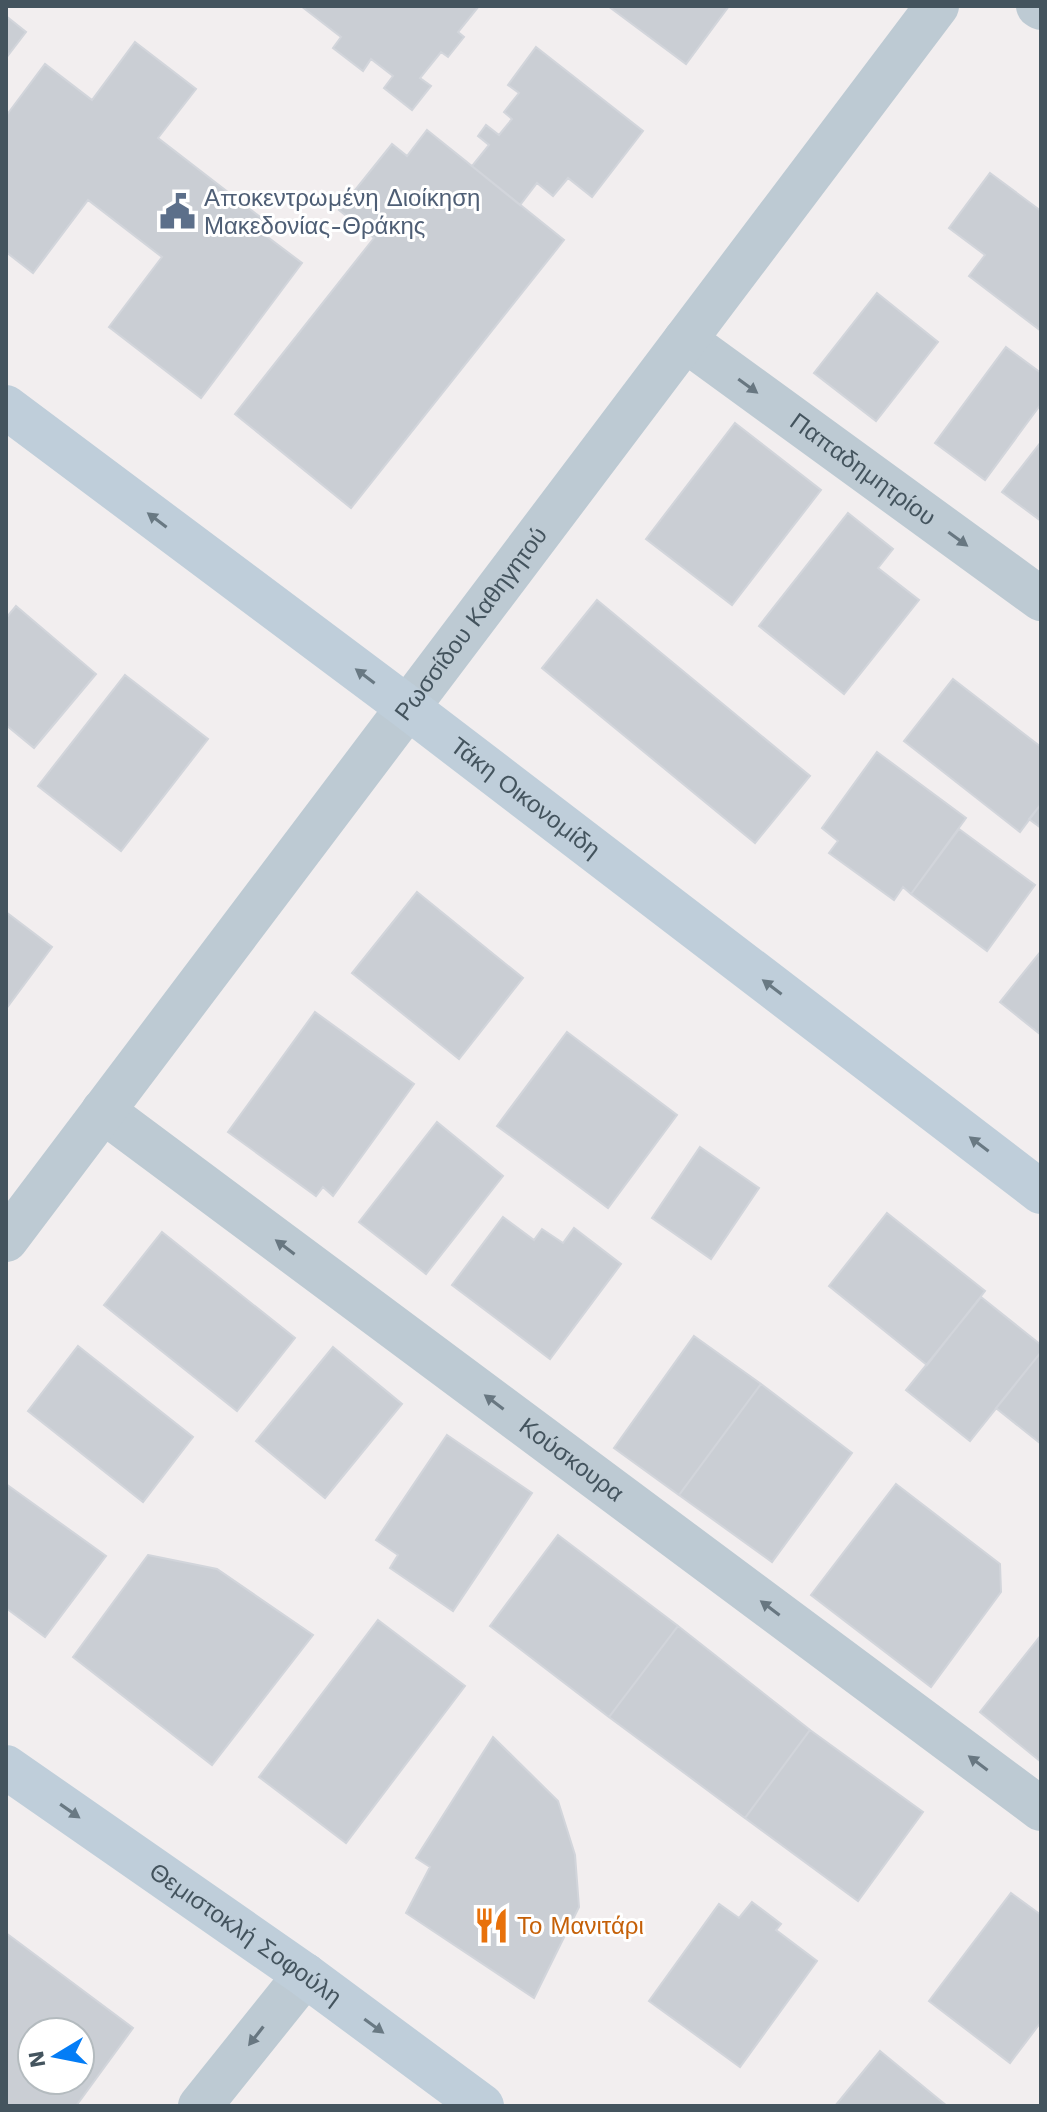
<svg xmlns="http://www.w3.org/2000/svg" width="1047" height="2112" viewBox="0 0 1047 2112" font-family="'Work Sans',sans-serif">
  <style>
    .building { fill: #caced4; stroke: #d2d5db; stroke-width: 2; fill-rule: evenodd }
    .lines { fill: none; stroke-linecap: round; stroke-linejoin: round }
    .minor { stroke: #bdcad3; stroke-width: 44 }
    .tertiary { stroke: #bdcad3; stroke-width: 44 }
    .secondary { stroke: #bfceda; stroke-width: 44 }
    .oneway { fill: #687781 }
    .oneway2 { fill: #697983 }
    .labels { text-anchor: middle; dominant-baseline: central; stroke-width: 6; stroke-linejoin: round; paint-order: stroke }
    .service-label { font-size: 24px; fill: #4e5e75; stroke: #fff; text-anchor: start }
    .street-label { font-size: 24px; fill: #44545e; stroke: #fff }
    .food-label { font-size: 24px; fill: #c56008; stroke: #fff; text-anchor: start }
  </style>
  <rect width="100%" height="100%" fill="#f2eeef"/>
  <!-- building -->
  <path class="building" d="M301 6H479L458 32 464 37 448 57 441 52 420 78 431 86 412 110 384 88 393 76 371 59 363 71 333 48 341 37Z
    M608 6H729L686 64Z
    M6 16 26 32 6 58Z
    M135 42 196 89 158 138 268 223 261 232 302 263 201 398 109 327 162 257 88 200 33 273 6 252V116L45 64 92 100Z
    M536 47 643 131 592 197 568 178 553 196 537 183 520 205 472 166 489 145 478 136 486 125 499 135 512 119 504 112 519 93 508 85Z
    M427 130 564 240 351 508 235 414 374 238 339 210 392 144 407 156Z
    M990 173 1041 211V331L969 276 985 255 949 228Z
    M877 293 938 342 876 421 814 373Z
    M1006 347 1041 373V404L985 480 935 443Z
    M735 423 821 490 732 605 646 539Z
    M1041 442V521L1002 492Z
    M848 513 893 549 878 568 919 600 844 694 759 626Z
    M597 600 810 776 755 843 542 668Z
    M16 606 96 674 34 748 6 725V618Z
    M125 675 208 739 121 851 38 786Z
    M953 679 1041 747V804L1020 832 904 741Z
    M877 752 966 818 911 894 903 887 894 900 829 853 838 841 822 828Z
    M1041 804V828L1029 819Z
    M959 829 1035 885 987 951 911 894Z
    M417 892 523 978 459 1059 352 973Z
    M6 912 52 947 6 1009Z
    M1041 951V1035L1000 1002Z
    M315 1012 414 1084 333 1196 323 1187 316 1196 228 1132Z
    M567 1032 677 1115 608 1208 497 1126Z
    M437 1122 503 1176 426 1274 359 1222Z
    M700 1147 759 1188 711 1259 652 1218Z
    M887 1213 985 1291 927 1365 829 1286Z
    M503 1217 534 1240 542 1229 563 1243 574 1228 621 1264 550 1359 452 1285Z
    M162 1232 295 1338 237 1411 104 1305Z
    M981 1297 1041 1345V1352L970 1441 906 1390Z
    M694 1336 761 1384 679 1495 614 1448Z
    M78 1346 193 1437 143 1502 28 1411Z
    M333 1347 402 1404 325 1498 256 1441Z
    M1041 1352V1444L996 1408Z
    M761 1384 852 1453 772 1562 679 1495Z
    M447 1435 532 1493 453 1611 390 1568 398 1555 376 1540Z
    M6 1484 106 1556 45 1637 6 1608Z
    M896 1484 1000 1564 1001 1592 931 1687 811 1595Z
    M558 1535 678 1626 609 1717 490 1626Z
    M148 1555 217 1569 313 1635 212 1765 73 1657Z
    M378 1620 465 1686 346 1843 259 1777Z
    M678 1626 810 1730 745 1818 609 1717Z
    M1041 1635V1762L980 1712Z
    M810 1730 923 1812 858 1901 745 1818Z
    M493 1737 558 1801 575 1855 579 1907 534 1998 406 1913 430 1867 416 1858Z
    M1011 1893 1041 1915V2022L1010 2063 929 2001Z
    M752 1902 781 1924 776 1930 817 1961 740 2067 649 2001 719 1904 739 1918Z
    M6 1933 133 2028 76 2106H6ZM32 2032H80V2080H32Z
    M880 2051 947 2106H835Z"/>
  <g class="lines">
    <!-- minor -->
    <g class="minor">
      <path d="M1038 6 1041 8"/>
      <path id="s1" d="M685 340 1041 599"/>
      <path id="s2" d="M103 1111 1041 1809"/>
      <path d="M200 2106 305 1975"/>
    </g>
    <!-- tertiary -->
    <path class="tertiary" id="s3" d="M6 1240 937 6"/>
    <!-- secondary -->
    <g class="secondary">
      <path id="s4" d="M6 407 407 707 1041 1192"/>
      <path id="s5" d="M6 1767 305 1975 482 2106"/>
    </g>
  </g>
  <!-- one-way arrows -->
  <defs><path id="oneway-solid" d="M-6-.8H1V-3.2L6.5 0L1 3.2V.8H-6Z" transform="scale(2)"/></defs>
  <g class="oneway">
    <use href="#oneway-solid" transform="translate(748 386) rotate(36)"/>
    <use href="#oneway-solid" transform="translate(958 539) rotate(36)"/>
    <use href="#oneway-solid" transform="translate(285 1247) rotate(-143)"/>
    <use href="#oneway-solid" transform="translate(494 1402) rotate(-143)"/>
    <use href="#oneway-solid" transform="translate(770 1608) rotate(-143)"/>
    <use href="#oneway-solid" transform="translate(978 1763) rotate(-143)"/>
    <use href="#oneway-solid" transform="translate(256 2036) rotate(128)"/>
  </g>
  <g class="oneway2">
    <use href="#oneway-solid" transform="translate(157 520) rotate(-143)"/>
    <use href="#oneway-solid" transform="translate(365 676) rotate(-143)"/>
    <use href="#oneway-solid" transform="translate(772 987) rotate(-143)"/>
    <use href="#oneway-solid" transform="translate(979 1144) rotate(-143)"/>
    <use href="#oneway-solid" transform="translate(70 1811) rotate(35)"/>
    <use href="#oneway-solid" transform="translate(374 2026) rotate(36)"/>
  </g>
  <!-- icons -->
  <defs>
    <symbol id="civic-bare" viewBox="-9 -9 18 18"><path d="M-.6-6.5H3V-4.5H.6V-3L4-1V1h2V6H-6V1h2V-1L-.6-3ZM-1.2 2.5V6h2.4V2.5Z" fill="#5c6f8a" stroke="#fff" stroke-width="2.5" paint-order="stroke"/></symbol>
    <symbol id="restaurant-bare" viewBox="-9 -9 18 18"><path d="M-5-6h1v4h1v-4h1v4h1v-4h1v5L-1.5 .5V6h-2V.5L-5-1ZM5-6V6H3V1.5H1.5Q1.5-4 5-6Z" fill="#e8710a" stroke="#fff" stroke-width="2.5" paint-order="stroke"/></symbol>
  </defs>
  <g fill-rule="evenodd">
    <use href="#civic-bare" x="152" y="186" width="51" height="51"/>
    <use href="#restaurant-bare" x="466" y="1900" width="51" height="51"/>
  </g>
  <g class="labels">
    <!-- service labels -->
    <g class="service-label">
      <text x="204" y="198">Αποκεντρωμένη Διοίκηση<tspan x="204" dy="28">Μακεδονίας-Θράκης</tspan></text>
    </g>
    <!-- street labels -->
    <g class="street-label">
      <text stroke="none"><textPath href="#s1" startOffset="220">Παπαδημητρίου</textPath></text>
      <text stroke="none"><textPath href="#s3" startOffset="772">Ρωσσίδου Καθηγητού</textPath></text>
      <text stroke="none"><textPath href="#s4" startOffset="650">Τάκη Οικονομίδη</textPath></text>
      <text stroke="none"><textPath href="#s2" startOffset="584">Κούσκουρα</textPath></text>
      <text stroke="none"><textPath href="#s5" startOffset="292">Θεμιστοκλή Σοφούλη</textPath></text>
    </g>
    <!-- food labels -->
    <g class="food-label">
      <text x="517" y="1926">Το Μανιτάρι</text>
    </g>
  </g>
  <!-- border -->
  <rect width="1047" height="2112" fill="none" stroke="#44545e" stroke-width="16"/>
  <!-- north arrow -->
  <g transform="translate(56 2056) rotate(260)"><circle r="38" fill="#ffffff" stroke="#b4bbbf" stroke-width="2"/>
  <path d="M0-6L14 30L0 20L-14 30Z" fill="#047df6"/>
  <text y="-12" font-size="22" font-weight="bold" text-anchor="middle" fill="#44545e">N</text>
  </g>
</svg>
